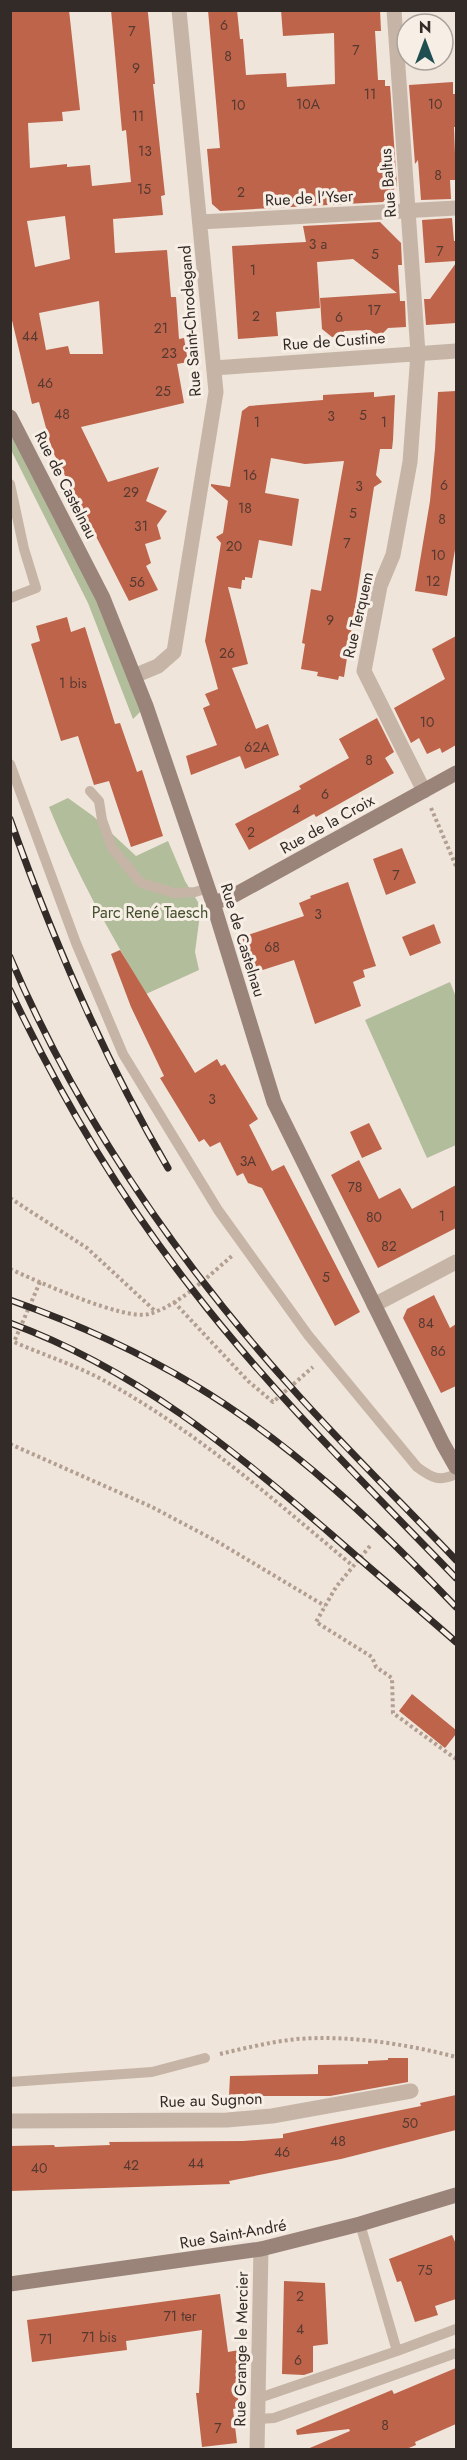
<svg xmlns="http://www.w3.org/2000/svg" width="467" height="2460" viewBox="0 0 467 2460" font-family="Jost,sans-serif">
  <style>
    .green { fill: #b2bd9b }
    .building { fill: #bd644b; fill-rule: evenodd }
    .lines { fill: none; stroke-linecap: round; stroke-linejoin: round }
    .path { stroke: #b29f91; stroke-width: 4; stroke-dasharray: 3 3; stroke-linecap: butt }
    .lane { stroke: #c6b5a7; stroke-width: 10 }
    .street { stroke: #c6b5a7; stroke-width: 15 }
    .secondary { stroke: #9a8479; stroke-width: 15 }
    .rail-casing { stroke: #332b27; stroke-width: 7 }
    .rail { stroke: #f7efe6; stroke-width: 4.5; stroke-dasharray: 14; stroke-linecap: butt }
    .labels { text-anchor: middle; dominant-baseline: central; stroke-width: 6; stroke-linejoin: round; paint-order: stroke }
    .number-label { font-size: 14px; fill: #563930 }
    .street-label { font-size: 16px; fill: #332b27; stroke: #f7efe6 }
    .park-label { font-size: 16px; fill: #44502d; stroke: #f7efe6 }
  </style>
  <rect width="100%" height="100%" fill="#efe5da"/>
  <!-- green -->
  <path class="green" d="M10 417 146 706 133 719 88 603 11 450Z
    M68 798 93 816 136 856 168 841 185 881 201 907 195 952 199 970 146 994C110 933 76 873 49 807Z
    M450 982 456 997V1145L427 1158 365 1020Z"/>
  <!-- building -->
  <path class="building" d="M10 10H69L80 110 62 112 63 121 28 123 30 168 67 164V167L90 165 92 186 131 182 126 130 122 131 111 10H147L148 13 155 84H153L165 195 161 196 163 215 113 219 115 253 167 250 171 297H176L179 339 184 338 188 362 177 364 184 403 81 427 108 482 159 467 146 501 167 511 157 525 161 539 145 544 151 563 146 566 158 590 129 601 52 450 39 402 32 404 10 312ZM65 216 70 259 35 267 27 221ZM99 301 103 354H70L68 346 46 350 39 313Z
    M208 10H237L240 39H243L246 75 286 73 287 87 335 84 334 33 283 36 281 10H380L381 31H375L378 80H385V86H390L397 186 383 202 220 211 212 204 207 149 220 148Z
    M453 82V94H456V127H454L456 180H450L451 199 421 200 418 160 415 164 409 85Z
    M452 218 454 241H456V261L425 263 422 220Z
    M380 222 401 243 402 265H398L400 301H405L406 327 388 328 383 333 375 334 370 330 344 331 341 336 332 337 322 329 320 298 397 293 353 259 317 262 320 308 276 312 278 336 238 339 232 246 306 242 303 226Z
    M456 263V323L426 325 424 299H430Z
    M456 391V544L447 596 415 591 430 501 435 449 438 392Z
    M374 392V397L395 395 393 440 392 449H380L376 475 382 482 374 487 344 677 339 676 338 680 317 676 318 672 301 669 305 644 302 643 311 589 321 591 344 461 305 464 271 458 265 493 299 499 292 546 259 540 252 578 245 577V580H242L241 589 228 587 248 664 232 668 256 729 268 724 279 755 245 769 240 756 191 775 186 756 217 745 203 708 210 705 205 694 218 689 205 641 221 543 216 537 223 533 228 501 211 486V484L230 487 242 411 249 406 323 400V395Z
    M67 617 71 632 85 627 115 724 120 723 137 772 142 770 163 836 131 847 109 781 94 785 78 736 61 741 31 644 40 641 36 626Z
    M456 636V745L442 753 440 748 427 754 419 738 411 743 394 708 445 679 432 649Z
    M377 718 394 752 385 758 394 773 316 817 314 814 249 850 235 824 301 789 299 786 349 758 339 739Z
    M402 848 416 883 386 895 373 859Z
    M348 882 376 966 363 970 365 977 353 982 361 1006 315 1024 294 960 253 973 242 937 304 916 299 903 311 898 310 896Z
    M434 924 441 943 410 956 402 937Z
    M120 950 195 1073 217 1059 221 1066 225 1064 258 1119 249 1125 272 1171 284 1165 360 1312 335 1326 262 1188 248 1183 243 1173 237 1176 220 1142 210 1147 204 1139 199 1142 160 1078 164 1076 131 1007 111 954Z
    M369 1123 382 1149 362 1158 350 1132Z
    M359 1160 379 1199 400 1188 412 1209 456 1185V1228L378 1268 331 1175Z
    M434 1295 450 1328 456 1324V1386L441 1393 403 1318 407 1309Z
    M412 1694 456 1730V1734L445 1748 399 1711Z
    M388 2058H408V2082L330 2096H229L230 2076 318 2074V2065L368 2064V2061L388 2060Z
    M456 2095V2130L341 2159 229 2181 230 2184 10 2191V2146L54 2145 55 2147 110 2145 109 2142 243 2141 283 2138V2134L421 2106 420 2103Z
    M452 2235 456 2244V2299L435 2306 438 2315 415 2322 401 2281 397 2282 389 2259Z
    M284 2281 325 2283 328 2344 313 2346V2372L304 2375 282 2374Z
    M220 2294 228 2352 239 2350 238 2408 233 2409 237 2443 202 2447 196 2393H199L202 2330 126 2341 127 2350 32 2362 27 2320Z
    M456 2368V2424L415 2442 416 2445 404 2450H305L350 2431 349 2429 297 2435 296 2430 392 2390 394 2394Z"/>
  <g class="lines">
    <!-- path -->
    <path class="path" d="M431 808 456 866
      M10 1179V1189
      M10 1198 87 1248 154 1310
      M10 1269C37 1281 124 1321 149 1314 180 1305 208 1276 232 1256
      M40 1282 14 1342C44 1355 75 1365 103 1380 195 1430 273 1499 353 1566
      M174 1302 248 1381 273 1402 313 1367
      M10 1444 152 1507 218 1542 325 1606
      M370 1546 336 1587 316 1622 372 1657 376 1667 392 1678 393 1713 456 1759
      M220 2054C245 2048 271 2042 297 2039 350 2035 406 2044 456 2057"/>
    <!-- lane -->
    <path class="lane" d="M10 484 24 549 36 588 10 598
      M10 764 76 943 123 1054 218 1210 308 1335 417 1467C432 1478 439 1482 456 1474
      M90 791 99 801 102 820 112 848 141 883 174 893 195 892 208 888
      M10 2082 152 2072 205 2058
      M397 2351 456 2329
      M259 2398 397 2351 360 2224
      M258 2419 274 2418 456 2353"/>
    <!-- street -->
    <path class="street" d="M394 10 418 353 410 462 393 555 380 586 364 671 424 791
      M200 222 456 208
      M214 368 456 351
      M134 676 158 666 174 652 216 392 179 10
      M374 1305 456 1262
      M10 2121 227 2120 272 2116 411 2091
      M257 2450 261 2249"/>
    <!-- secondary -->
    <path class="secondary" d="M10 417 103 598 146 706 213 903 274 1102 443 1444 456 1467
      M213 903 231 897 456 773
      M10 2284 261 2249 360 2224 456 2195"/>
    <defs>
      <path id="rail" d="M10 819C53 940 103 1057 168 1168
        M10 957C77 1115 176 1259 290 1386 343 1446 401 1502 456 1560
        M10 990C60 1096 120 1197 192 1289 272 1393 365 1484 456 1578
        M10 1300C75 1323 138 1351 196 1386 294 1445 378 1526 456 1607
        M10 1323C135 1369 233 1449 332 1535 373 1571 415 1606 456 1642"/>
    </defs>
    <!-- rail casing -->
    <use href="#rail" class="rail-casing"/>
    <!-- rail -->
    <use href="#rail" class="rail"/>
  </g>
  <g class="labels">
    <!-- number labels -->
    <g class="number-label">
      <text x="224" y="25">6</text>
      <text x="132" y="31">7</text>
      <text x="356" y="50">7</text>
      <text x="228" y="56">8</text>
      <text x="136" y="68">9</text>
      <text x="370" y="94">11</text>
      <text x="308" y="104">10A</text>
      <text x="435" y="104">10</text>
      <text x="238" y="105">10</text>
      <text x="138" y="116">11</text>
      <text x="145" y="151">13</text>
      <text x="438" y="175">8</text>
      <text x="144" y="189">15</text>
      <text x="241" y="192">2</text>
      <text x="318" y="244">3 a</text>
      <text x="440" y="251">7</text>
      <text x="375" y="254">5</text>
      <text x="253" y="270">1</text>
      <text x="374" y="310">17</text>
      <text x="256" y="316">2</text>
      <text x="339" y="317">6</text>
      <text x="161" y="328">21</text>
      <text x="30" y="336">44</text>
      <text x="169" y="353">23</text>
      <text x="45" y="383">46</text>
      <text x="163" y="391">25</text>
      <text x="62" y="414">48</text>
      <text x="363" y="415">5</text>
      <text x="331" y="416">3</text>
      <text x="257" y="422">1</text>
      <text x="384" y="422">1</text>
      <text x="250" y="475">16</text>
      <text x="444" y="485">6</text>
      <text x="359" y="486">3</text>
      <text x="131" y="492">29</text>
      <text x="245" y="508">18</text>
      <text x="353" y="513">5</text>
      <text x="442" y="519">8</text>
      <text x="141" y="526">31</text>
      <text x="347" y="543">7</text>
      <text x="234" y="546">20</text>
      <text x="438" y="555">10</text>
      <text x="433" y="581">12</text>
      <text x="137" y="582">56</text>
      <text x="330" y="620">9</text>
      <text x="227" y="653">26</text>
      <text x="73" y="683">1 bis</text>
      <text x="427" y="722">10</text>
      <text x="257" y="747">62A</text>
      <text x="369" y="760">8</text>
      <text x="325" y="794">6</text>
      <text x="296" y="809">4</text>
      <text x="251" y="832">2</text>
      <text x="396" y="875">7</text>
      <text x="318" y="914">3</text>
      <text x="272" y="947">68</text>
      <text x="212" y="1099">3</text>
      <text x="248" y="1161">3A</text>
      <text x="355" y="1187">78</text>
      <text x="442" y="1216">1</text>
      <text x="374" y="1217">80</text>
      <text x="389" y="1246">82</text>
      <text x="326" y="1277">5</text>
      <text x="426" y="1323">84</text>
      <text x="438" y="1351">86</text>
      <text x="410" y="2123">50</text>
      <text x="338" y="2141">48</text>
      <text x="282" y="2152">46</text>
      <text x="196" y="2163">44</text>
      <text x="131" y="2165">42</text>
      <text x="39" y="2168">40</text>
      <text x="425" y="2270">75</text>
      <text x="300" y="2296">2</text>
      <text x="180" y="2316">71 ter</text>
      <text x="300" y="2329">4</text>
      <text x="99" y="2337">71 bis</text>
      <text x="46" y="2339">71</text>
      <text x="298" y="2360">6</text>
      <text x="385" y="2425">8</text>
      <text x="218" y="2428">7</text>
    </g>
    <!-- street labels -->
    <g class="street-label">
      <text transform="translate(388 183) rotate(-94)">Rue Baltus</text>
      <text transform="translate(309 198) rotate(-3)">Rue de l'Yser</text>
      <text transform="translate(190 321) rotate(-94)">Rue Saint-Chrodegand</text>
      <text transform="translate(334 341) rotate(-4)">Rue de Custine</text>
      <text transform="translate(66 485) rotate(63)">Rue de Castelnau</text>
      <text transform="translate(358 615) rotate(-77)">Rue Terquem</text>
      <text transform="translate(327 824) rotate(-29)">Rue de la Croix</text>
      <text transform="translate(243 940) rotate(73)">Rue de Castelnau</text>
      <text transform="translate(211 2100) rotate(-2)">Rue au Sugnon</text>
      <text transform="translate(233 2234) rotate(-10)">Rue Saint-André</text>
      <text transform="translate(241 2349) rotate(-89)">Rue Grange le Mercier</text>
    </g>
    <!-- park labels -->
    <g class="park-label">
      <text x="150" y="912">Parc René Taesch</text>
    </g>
  </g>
  <!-- border -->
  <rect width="467" height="2460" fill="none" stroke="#332b27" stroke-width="24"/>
  <!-- north arrow -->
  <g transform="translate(425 42)"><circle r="28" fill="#f7efe6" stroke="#a9a19a" stroke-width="1.5"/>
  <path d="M0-4.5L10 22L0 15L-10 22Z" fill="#204f51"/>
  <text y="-9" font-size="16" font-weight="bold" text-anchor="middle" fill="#332b27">N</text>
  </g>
</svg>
